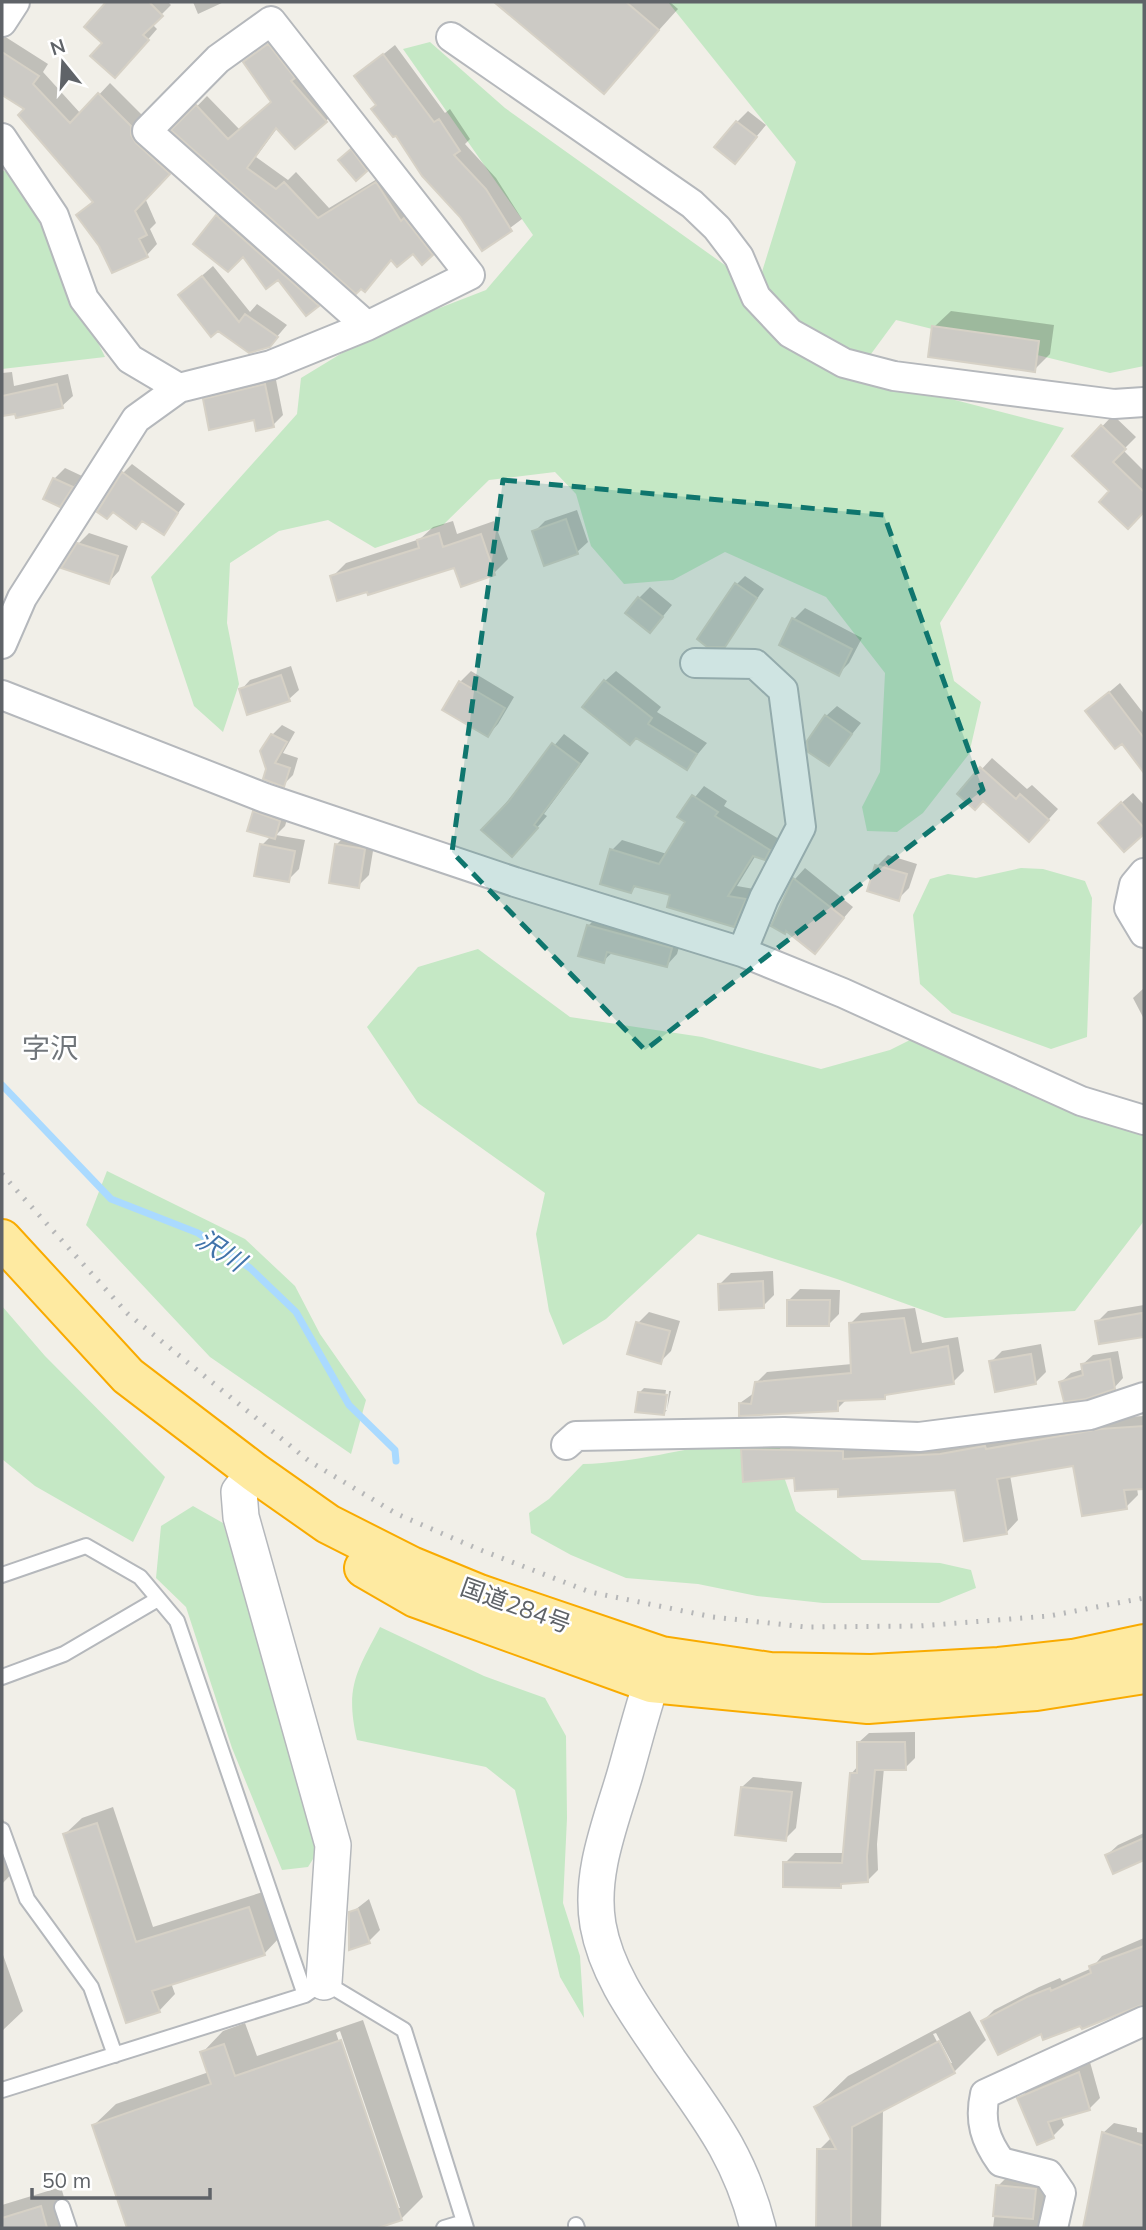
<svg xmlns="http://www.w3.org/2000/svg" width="1146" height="2230" viewBox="0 0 1146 2230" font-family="Mulish,'Noto Sans JP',sans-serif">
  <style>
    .green { fill: #c5e8c5 }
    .shadow { fill: #0003; fill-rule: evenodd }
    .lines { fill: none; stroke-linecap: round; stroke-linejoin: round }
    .stream { stroke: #aadaff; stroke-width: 7 }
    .building { fill: #cccac5; stroke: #d6d1c6; stroke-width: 2 }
    .service-casing { stroke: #b5b8bc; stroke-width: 18 }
    .minor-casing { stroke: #b5b8bc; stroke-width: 32 }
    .tertiary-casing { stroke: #b5b8bc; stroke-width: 38 }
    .trunk-casing { stroke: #f9ab00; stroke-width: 42 }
    .service { stroke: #fff; stroke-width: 14 }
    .minor { stroke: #fff; stroke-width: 28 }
    .tertiary { stroke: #fff; stroke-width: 35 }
    .trunk { stroke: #feeaa1; stroke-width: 38 }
    .rail { stroke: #b6b7b8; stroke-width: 5; stroke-dasharray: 2 9; stroke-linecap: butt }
    .marked { fill: #0f766e; fill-opacity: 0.2; stroke: #0f766e; stroke-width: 5; stroke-dasharray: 14 9; stroke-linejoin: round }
    .labels { text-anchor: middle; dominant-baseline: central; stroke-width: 5; stroke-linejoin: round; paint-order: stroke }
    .street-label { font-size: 24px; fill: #5f6368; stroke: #fff }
    .water-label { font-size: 26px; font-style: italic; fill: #4174aa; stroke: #fff }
    .quarter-label { font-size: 28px; fill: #70757a; stroke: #fff }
  </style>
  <rect width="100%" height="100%" fill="#f1efe8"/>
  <!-- green -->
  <path class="green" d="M668 2H1144V366L1110 373 896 320 871 354 893 384 1064 428 940 623 954 681 981 702 969 754 923 813 897 832 867 831 862 807 880 772 885 673 826 597 725 552 673 580 624 584 591 546 576 494 555 472 489 480 443 525 375 548 328 520 279 531 230 563 227 623 239 684 223 732 194 706 151 577 297 414 301 378 375 333 486 290 533 235 403 49 430 42 505 108 757 288 796 162Z
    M2 170 17 177 105 357 2 369Z
    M1021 868 1043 869 1085 881 1092 898 1087 1037 1051 1049 952 1013 920 984 913 915 930 879 948 874 976 878Z
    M478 949 570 1017 702 1037 821 1069 890 1050 910 1040 1007 1083 1144 1135V1221L1075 1311 945 1318 837 1279 698 1234 606 1319 563 1345 549 1311 536 1234 545 1193 418 1103 367 1027 418 967Z
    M107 1171 245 1239 295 1286 320 1334 366 1400 351 1454 210 1357 86 1225Z
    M2 1306 45 1356 165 1477 133 1542 35 1486 2 1459Z
    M735 1442 780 1447 783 1474 796 1511 862 1560 940 1563 971 1570 976 1588 939 1603H823L757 1596 698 1584 626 1578 571 1555 531 1533 529 1513 549 1499 583 1464C634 1463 684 1448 735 1442Z
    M193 1506 223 1523 320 1848 308 1867 282 1870 232 1748 186 1607 156 1578 161 1526Z
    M380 1627 484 1676 545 1698 566 1736 567 1818 563 1903 580 1956 584 2018 560 1977 515 1790 486 1767 357 1740C345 1687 356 1673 380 1627Z"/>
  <!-- shadow -->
  <path class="shadow" d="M108 2H168L171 5 152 24 157 29 125 66 86 27Z
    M193 2H224L198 14Z
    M515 2H670L678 9 603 92 507 10Z
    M279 35 336 110 326 121 278 127 256 157 288 180 296 172 329 208 387 173 443 244 422 263 413 252 392 258 375 279 174 130 207 96 240 130 273 102 245 62Z
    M4 36 48 64 43 72 81 114 110 83 142 115 141 124 180 162 145 198 156 223 150 229 157 244 147 255 100 245 78 215 94 201 27 109 2 93V39Z
    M395 45 445 113 450 109 470 139 465 144 496 178 522 219 483 248 356 76Z
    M748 111 766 125 735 162 737 122Z
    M356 146 371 165 357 178 346 155Z
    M228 205 328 294 306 314 279 277 243 254 195 244Z
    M213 266 250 312 257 304 287 325 269 346 180 295Z
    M951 311 1054 325 1050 354 1034 370 934 327Z
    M12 372 14 386 68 374 73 396 62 406 2 414V373Z
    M275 375 283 415 273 425 205 400 215 390Z
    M1113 415 1136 437 1123 450 1144 471V510L1128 527 1112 491 1074 456Z
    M132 464 185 504 163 533 123 473Z
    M65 468 82 476 60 505 54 479Z
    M577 510 588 542 577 552 534 532 545 521Z
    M453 521 457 534 494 521 508 559 494 573 455 566 332 577 346 563 420 539 433 527Z
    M89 533 128 546 119 571 109 582 78 544Z
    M745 576 764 589 724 645 737 584Z
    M650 587 672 605 660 620 639 598Z
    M805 608 862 638 849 663 838 674 794 619Z
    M291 666 299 690 289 699 249 712 241 690 250 680Z
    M471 671 514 697 498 724 488 735 460 682Z
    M616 671 661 707 657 712 707 743 687 767 605 681Z
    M1120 683 1144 714V770L1122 742 1087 711Z
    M837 706 861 723 828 764 826 716Z
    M282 725 295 732 283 753 298 758 293 775 283 785 265 778 272 735Z
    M564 734 589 753 544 814 547 816 523 844 483 830Z
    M992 758 1027 789 1032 785 1058 809 1040 829 984 799 959 794Z
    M704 786 727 801 724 806 779 839 765 858 756 855 737 886 754 889 744 914 734 925 673 894 637 885 631 891 612 850 622 840 667 854 687 822 679 817Z
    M1133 793 1144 805V832L1124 850 1111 812Z
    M266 801 290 810 285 826 276 835 305 840 299 869 288 880 262 845 271 836 255 812Z
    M347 834 375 839 369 875 358 886 336 845Z
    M888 855 917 864 909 888 898 899 869 890 877 866Z
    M805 868 853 907 815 952 787 929 773 925 795 879Z
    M599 915 682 937 677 954 667 965 613 952 603 961 588 926Z
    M1144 988V1019L1133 998Z
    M773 1271 774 1295 763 1306 720 1284 731 1273Z
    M800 1289 840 1290 839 1314 829 1324 789 1300Z
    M1144 1305V1335L1101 1342 1097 1322 1108 1311Z
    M915 1308 922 1343 958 1337 964 1371 953 1382 889 1393 884 1397 847 1399 837 1409 741 1414 740 1403 754 1393 756 1383 767 1372 852 1364 850 1324 861 1313Z
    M649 1312 680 1321 671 1351 660 1362 638 1323Z
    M1041 1344 1046 1372 1035 1383 991 1362 1002 1351Z
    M1118 1351 1123 1378 1114 1388 1061 1382 1071 1373 1084 1369 1083 1364 1093 1355Z
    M644 1388 666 1390 663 1410H667L664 1413 639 1393Z
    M669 1391H671L667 1410Z
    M1144 1416V1487L1137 1488 1138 1495 1126 1507 1075 1464 1010 1475 1018 1520 1006 1533 956 1489 840 1487 795 1477 743 1450 755 1438Z
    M915 1732V1758L905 1768H884L877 1844 878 1870 868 1880 845 1882 841 1886 785 1863 795 1853H845L851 1774 858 1766V1743L869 1733Z
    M753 1777 802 1782 796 1828 785 1839 742 1787Z
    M113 1807 153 1927 266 1891 280 1937 264 1954 171 1983 175 1994 159 2011 65 1834 82 1818Z
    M2 1816 19 1866 2 1884Z
    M1144 1833V1858L1114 1871 1107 1855 1118 1845Z
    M369 1899 380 1930 369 1941 351 1913Z
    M1144 1938V1993L1081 2023 1042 2032 983 2021 994 2010 1039 1987 1060 1978 1062 1981 1092 1968 1102 1956Z
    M2 1952 23 2011 2 2031Z
    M970 2011 986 2040 954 2072 883 2109 881 2228H817L819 2150 832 2137 816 2107 848 2076ZM936 2033 952 2063H948L933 2034Z
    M363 2020 423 2197 401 2219 373 2228H129L94 2125 116 2104 209 2072 202 2053 223 2031 245 2023 257 2056ZM340 2031 400 2208H396L336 2033Z
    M1090 2062 1100 2098 1089 2109 1061 2117 1064 2125 1053 2136 1019 2099 1030 2088Z
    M1114 2123 1137 2128V2132L1144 2133V2228H1085L1103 2133Z
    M1009 2175 1046 2178 1042 2228H993L998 2186Z
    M61 2187 73 2228H2V2205Z"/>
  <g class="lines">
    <!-- stream -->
    <path class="stream" d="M2 1085 111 1199 198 1233 250 1268 296 1312 349 1405 395 1450 396 1461"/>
  </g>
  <!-- building -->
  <path class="building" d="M106 2H149L163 16 143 35 149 40 115 78 90 56 102 43 84 27Z
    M494 2H626L659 30 604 94Z
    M268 44 295 78 291 81 327 122 295 149 276 128 247 168 276 189 284 182 318 218 376 182 401 221 404 218 433 255 422 265 413 254 397 267 391 260 365 292 361 289 356 294 171 130 196 105 228 139 271 102 243 62Z
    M2 52 39 76 33 84 70 123 98 93 131 126V135L136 143 170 174 135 211 147 235 139 239 148 257 112 273 99 246 76 215 93 202 18 115 24 109 2 95Z
    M383 54 434 122 439 119 460 151 454 155 486 189 512 231 482 251 460 217 422 176 396 136 393 137 371 109 376 105 354 76Z
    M736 121 757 137 735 164 714 147Z
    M351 149 367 171 356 181 338 160Z
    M216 215 319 306 306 316 278 280 266 289 243 257 228 272 193 244Z
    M202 276 239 322 245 314 278 337 270 347 249 353 218 331 211 337 178 295Z
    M932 326 1039 341 1035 372 928 357Z
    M57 384 63 408 16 418 15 414 2 416V396Z
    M265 384 274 427 256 431 254 420 209 430 203 399Z
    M1101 425 1126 449 1113 462 1144 492V512L1128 529 1099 502 1109 491 1072 456Z
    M122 472 178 513 164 535 142 521 136 529 113 512 107 519 97 512Z
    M53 478 73 487 60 507 43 499Z
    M566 519 578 554 544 566 532 531Z
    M439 533 443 547 481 534 495 575 461 587 454 568 368 595 367 592 337 601 330 576 419 548 417 540Z
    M77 543 118 556 109 584 61 568Z
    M735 583 757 598 725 647H707L697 639Z
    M638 597 663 617 650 633 625 613Z
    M792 618 852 649 839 676 779 645Z
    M281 675 290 701 247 715 239 689Z
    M604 680 652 718 648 724 697 754 687 770 636 738 630 745 582 707Z
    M459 681 505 708 488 737 442 710Z
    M1109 692 1144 738V773L1122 744 1115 749 1085 711Z
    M825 715 852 734 829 766 808 752 807 741Z
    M271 734 287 742 275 763 290 768 284 787 263 779 266 769 260 751Z
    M552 743 580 764 534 825 538 828 512 857 481 830 508 802Z
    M980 767 1016 799 1020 794 1049 820 1029 842 983 801 975 810 957 794Z
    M692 795 718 812 715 816 770 850 765 860 753 856 728 896 746 899 734 927 667 907 670 895 634 886 631 893 600 884 610 849 659 864 685 822 677 817Z
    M1121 802 1144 828V834L1124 852 1098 823Z
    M253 811 280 821 275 839 247 831Z
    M260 844 295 851 289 882 254 876Z
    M335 844 365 849 359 888 329 883Z
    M875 865 907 874 899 901 867 891Z
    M793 878 844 918 815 954 786 931 785 934 771 926Z
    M587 925 672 948 667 967 607 952 604 963 578 956Z
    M763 1281 764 1308 719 1310 718 1284Z
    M787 1300H830L829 1326H787Z
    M1142 1313 1144 1337 1099 1344 1095 1321Z
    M904 1318 911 1353 948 1346 954 1384 885 1395V1399L838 1401V1411L739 1416V1403L751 1404 755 1382 851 1373 849 1323Z
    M636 1322 670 1331 661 1364 627 1354Z
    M1031 1354 1036 1384 995 1392 989 1361Z
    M1110 1359 1115 1389 1086 1399 1064 1402 1059 1382 1083 1375 1081 1364Z
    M638 1392 667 1395 664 1415 635 1412Z
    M1144 1426V1489L1124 1490 1127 1509 1082 1516 1073 1466 997 1479 1007 1534 964 1541 955 1490 838 1497V1489L795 1491 794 1478 743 1482 741 1449 843 1451V1459L940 1454 985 1446 986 1449 1100 1429Z
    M857 1742H905L906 1770H875L867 1856 868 1882 841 1884V1888L783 1887V1862L842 1863 850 1773H857Z
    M741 1787 792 1792 786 1841 735 1835Z
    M97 1823 136 1942 249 1907 265 1955 152 1991 160 2012 126 2023 63 1834Z
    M1144 1838V1860L1113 1874 1105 1855Z
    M358 1909 370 1943 349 1950V1912Z
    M1144 1946V2004L1082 2029 1080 2026 1043 2040 1041 2034 998 2055 981 2021 1027 1997 1050 1988 1051 1991 1091 1973 1089 1966Z
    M341 2040 402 2220 378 2228H127L92 2125 211 2084 200 2052 224 2044 235 2076Z
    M939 2041 955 2073 852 2127 851 2228H816L817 2149H836L814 2107Z
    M1079 2072 1090 2110 1048 2122 1054 2138 1037 2145 1017 2098Z
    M1102 2132 1144 2146V2228H1083Z
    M996 2185 1036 2189 1033 2219 993 2216Z
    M41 2206 47 2228H2V2218Z"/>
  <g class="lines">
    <defs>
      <path id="service" d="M2 1575 86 1546 140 1577 177 1621 305 1995
        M2 1677 64 1654 158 1599
        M2 1830 27 1899 91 1987 115 2055
        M2 2090 305 1995 324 1982 404 2030 466 2228
        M62 2207 69 2228
        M576 2225 577 2228
        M444 2228 464 2222"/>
      <path id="minor" d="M2 22 15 2
        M451 37 692 204 717 228 739 257 756 297 790 333 844 363 894 376 1114 404 1144 402
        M2 138 54 216 84 299 130 359 179 388
        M2 644 22 598 136 419 179 388 271 365 367 326 470 275 271 21 218 59 147 131 367 326
        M695 663 755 664 783 690 801 827 764 898 742 952
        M2 695 265 798 515 882 742 952 843 993 1081 1101 1144 1120
        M1144 873 1134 885 1129 908 1144 933
        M566 1445 576 1436 784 1432 919 1437 1090 1415 1144 1397
        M1053 2228 1061 2193 1048 2174 1001 2162C985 2140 979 2121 985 2094L1144 2021"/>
      <path id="tertiary" d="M254 1472 239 1492 241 1517 333 1845 324 1982
        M660 1657C646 1695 636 1735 625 1774 611 1822 589 1874 598 1925 607 1976 641 2019 669 2061 710 2119 740 2157 758 2228"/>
      <path id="trunk" d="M2 1239 128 1376 254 1472 328 1524 411 1566 479 1594 661 1656 770 1672 871 1674 999 1667 1073 1659 1144 1644
        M364 1568 416 1598 651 1683 868 1704 1036 1691 1144 1674"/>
    </defs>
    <!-- service casing -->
    <use href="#service" class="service-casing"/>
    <!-- minor casing -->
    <use href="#minor" class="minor-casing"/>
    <!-- tertiary casing -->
    <use href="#tertiary" class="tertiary-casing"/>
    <!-- trunk casing -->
    <use href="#trunk" class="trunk-casing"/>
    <!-- service -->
    <use href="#service" class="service"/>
    <!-- minor -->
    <use href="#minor" class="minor"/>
    <!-- tertiary -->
    <use href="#tertiary" class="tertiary"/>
    <!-- trunk -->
    <use href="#trunk" class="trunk"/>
    <!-- rail -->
    <path class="rail" d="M2 1174 128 1314 309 1461 397 1514 478 1549 590 1592 713 1617 806 1627 919 1626 1049 1616 1144 1598"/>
  </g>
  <!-- marked area -->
  <path class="marked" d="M503 480 884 515 983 790 645 1050 452 852Z"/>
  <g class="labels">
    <!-- street labels -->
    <g class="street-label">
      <text transform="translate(516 1605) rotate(20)">国道284号</text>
    </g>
    <!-- water labels -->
    <g class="water-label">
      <text transform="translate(221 1250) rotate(33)">沢川</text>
    </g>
    <!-- quarter labels -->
    <g class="quarter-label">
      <text x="50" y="1047">字沢</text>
    </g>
  </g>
  <!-- border -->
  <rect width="1146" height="2230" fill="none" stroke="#5f6368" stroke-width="7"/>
  <!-- north arrow -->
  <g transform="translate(63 63) rotate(342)" stroke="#ffffff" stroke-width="5" paint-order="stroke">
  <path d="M0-5L12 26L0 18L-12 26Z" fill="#5f6368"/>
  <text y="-10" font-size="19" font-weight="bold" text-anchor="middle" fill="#5f6368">N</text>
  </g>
  <!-- scale -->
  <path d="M32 2188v10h178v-10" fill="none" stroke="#5f6368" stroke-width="3.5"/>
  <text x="42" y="2188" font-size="21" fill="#5f6368" stroke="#ffffff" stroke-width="5" paint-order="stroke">50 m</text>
</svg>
